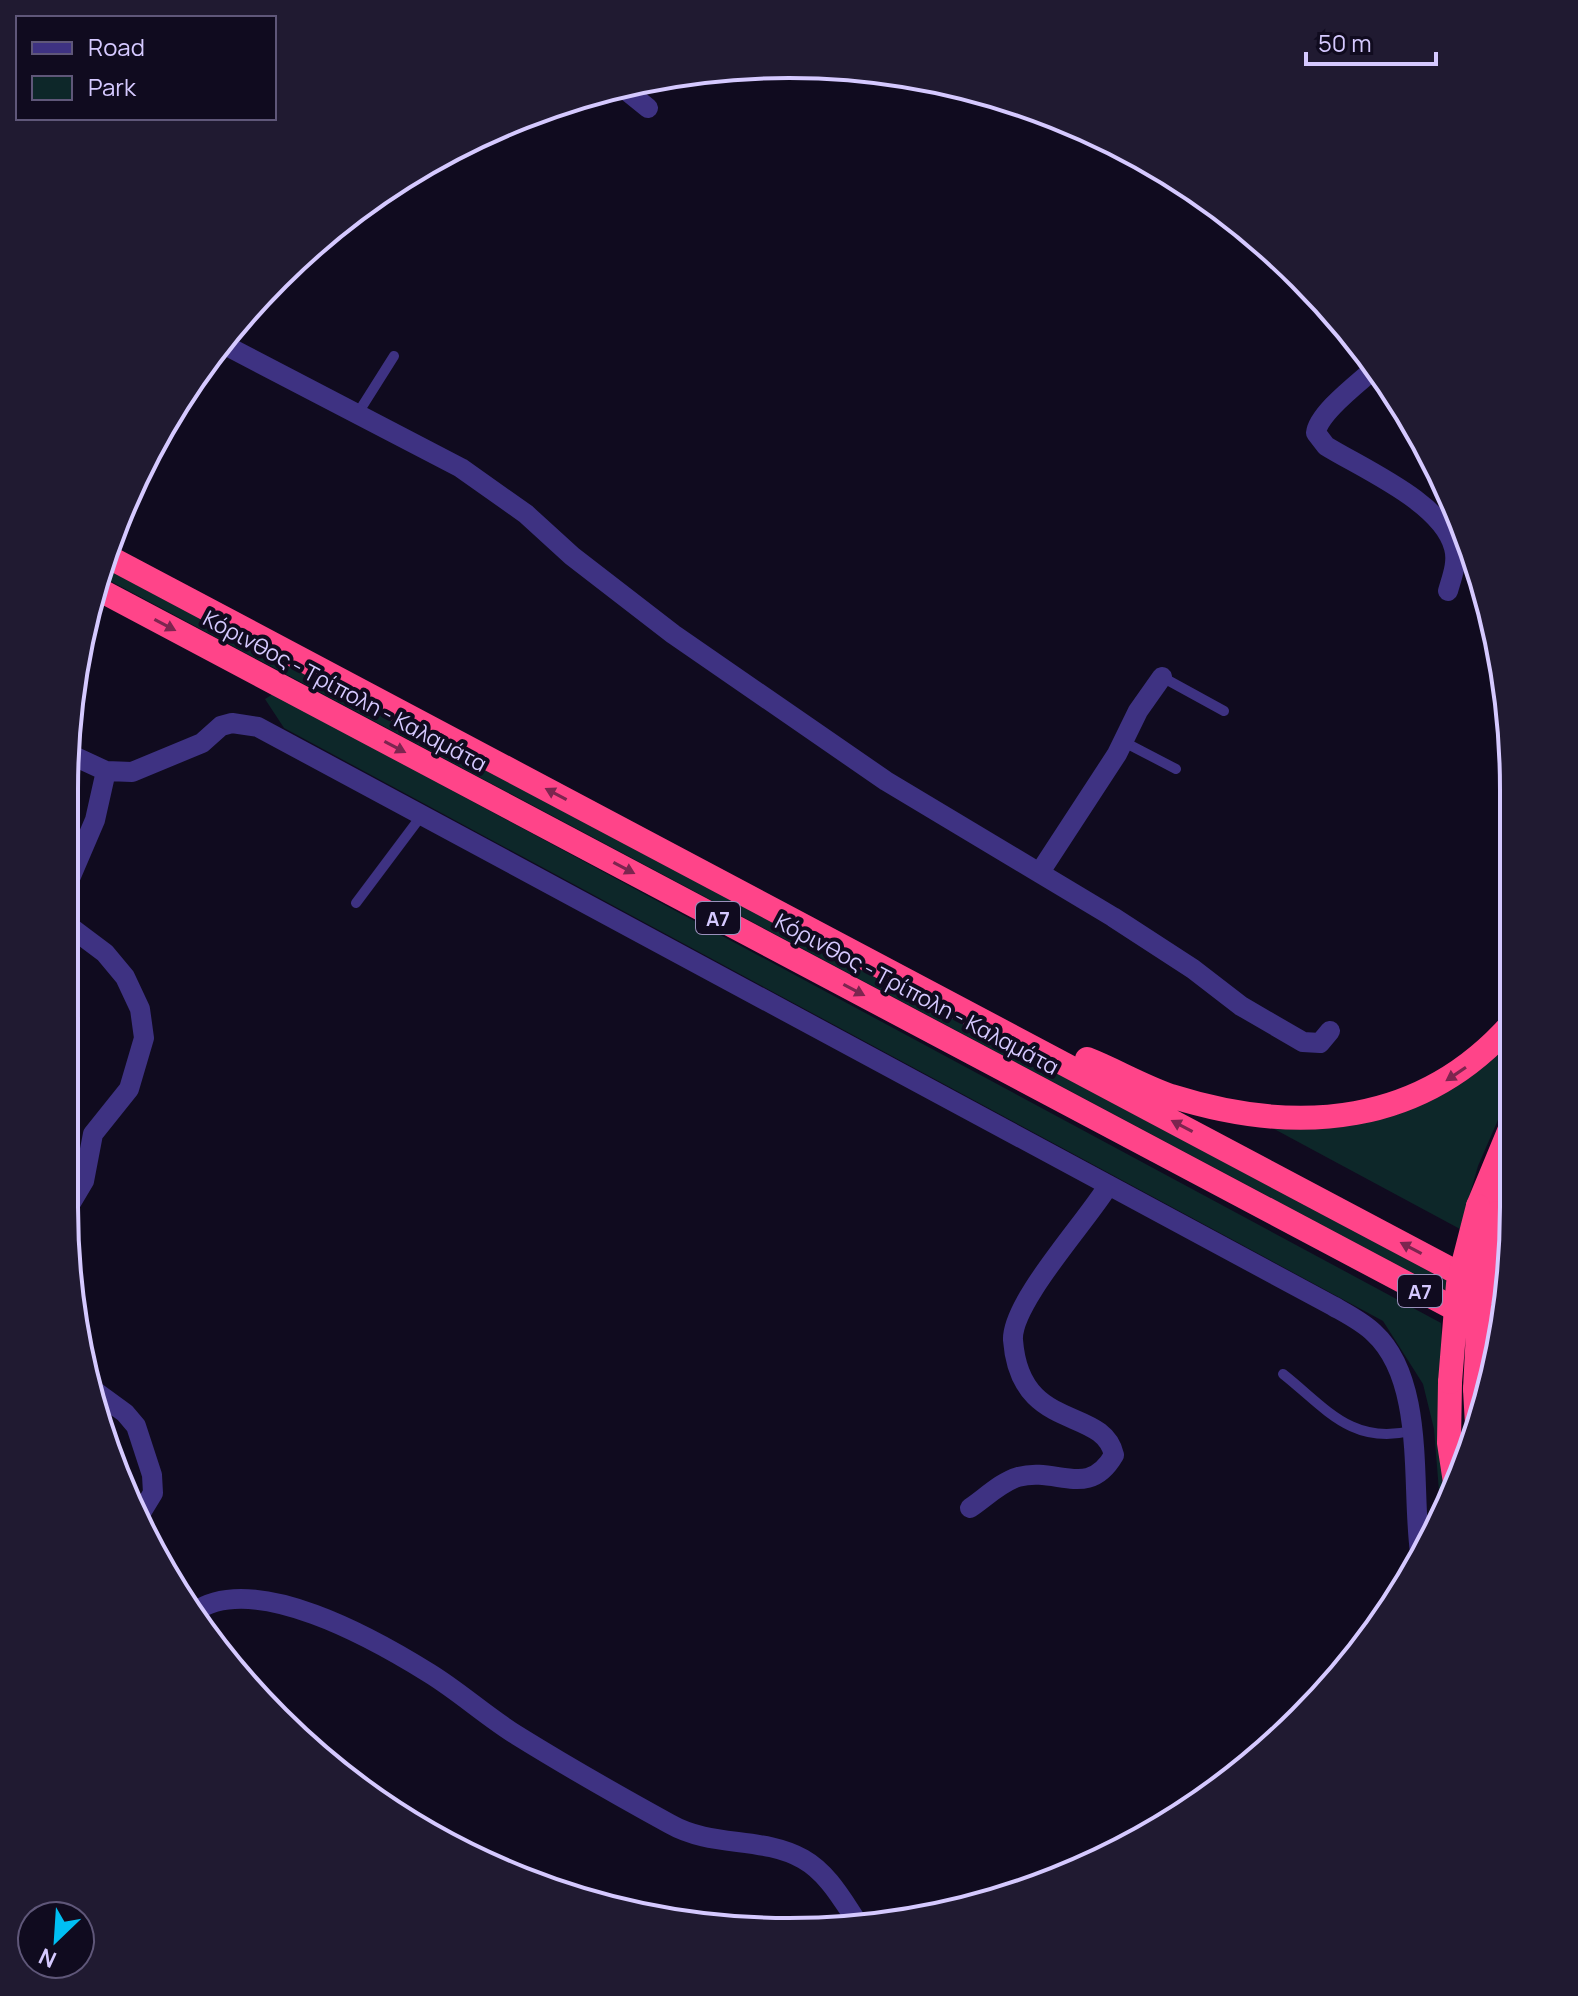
<svg xmlns="http://www.w3.org/2000/svg" width="1578" height="1996" viewBox="0 0 1578 1996" font-family="Manrope,sans-serif">
  <style>
    .green { fill: #0d2729 }
    .lines { fill: none; stroke-linecap: round; stroke-linejoin: round }
    .service { stroke: #3e3282; stroke-width: 10 }
    .minor { stroke: #3e3282; stroke-width: 20 }
    .motorway { stroke: #ff4489; stroke-width: 24 }
    .motorway-bridge { stroke: #ff4489; stroke-width: 24 }
    .oneway { fill: #7c254f }
    .labels { text-anchor: middle; dominant-baseline: central; stroke-width: 8; stroke-linejoin: round; paint-order: stroke }
    .shield { fill: #100b1f; stroke: #9a90bc; stroke-width: 2 }
    .shield-label { font-size: 20px; font-weight: bold; fill: #d5c9ff }
    .street-label { font-size: 22px; fill: #d5c9ff; stroke: #100b1f }
    .rim { fill: none; stroke: #d5c9ff; stroke-width: 4 }
  </style>
  <rect width="100%" height="100%" fill="#100b1f"/>
  <!-- green -->
  <path class="green" d="M101 566 1504 1311 1503 1321 99 575Z
    M273 694 1441 1323 1452 1496 1441 1516 1434 1429 1423 1384 1383 1321 284 728 265 699Z
    M1513 1034 1514 1083 1478 1166 1460 1229 1250 1116 1342 1121Z"/>
  <g class="lines">
    <!-- service -->
    <path class="service" d="M358 413 394 356
      M1162 677 1224 711
      M1124 742 1176 769
      M356 903 422 815
      M1283 1374C1326 1408 1351 1445 1411 1431"/>
    <!-- minor -->
    <path class="minor" d="M622 87 648 108
      M221 343 461 468 526 514 572 556 673 634 886 781 1113 917 1193 969 1241 1006 1303 1042 1320 1043 1330 1031
      M1375 368C1360 382 1318 413 1316 433L1326 446C1363 469 1443 503 1454 548 1458 562 1452 577 1448 591
      M65 752 106 771 132 772 202 743 221 726 232 723 258 727 1333 1306C1347 1314 1363 1322 1374 1333 1426 1381 1411 1487 1420 1552
      M1040 872 1117 754 1138 711 1162 677
      M65 890 95 820 106 771
      M65 1213 84 1181 93 1134 129 1089 144 1038 140 1009 125 977 105 953 65 923
      M88 1386 125 1413 136 1426 152 1475 153 1493 139 1516
      M970 1508C985 1498 1001 1482 1018 1477 1057 1466 1088 1500 1114 1455 1103 1405 1020 1434 1013 1340 1011 1303 1086 1222 1108 1186
      M194 1612C254 1570 376 1640 429 1673 460 1692 487 1717 518 1736 568 1767 619 1796 670 1824 712 1848 762 1836 803 1859 828 1873 843 1901 858 1923"/>
    <!-- motorway -->
    <path class="motorway" d="M103 554 1505 1298
      M96 588 1502 1334
      M1087 1059C1115 1070 1142 1086 1171 1096 1298 1136 1422 1126 1513 1022
      M1478 1206 1514 1119
      M1498 1213 1514 1171
      M1450 1382 1449 1443 1456 1489
      M1475 1389 1477 1425"/>
    <!-- motorway-bridge -->
    <path class="motorway-bridge" d="M1450 1382 1458 1284 1478 1206
      M1475 1389 1480 1293 1498 1213"/>
  </g>
  <!-- one-way arrows -->
  <defs><path id="oneway-solid" d="M-6-.8H1V-3.2L6.5 0L1 3.2V.8H-6Z" transform="scale(2)"/></defs>
  <g class="oneway">
    <use href="#oneway-solid" transform="translate(165 625) rotate(28)"/>
    <use href="#oneway-solid" transform="translate(395 747) rotate(28)"/>
    <use href="#oneway-solid" transform="translate(556 794) rotate(-152)"/>
    <use href="#oneway-solid" transform="translate(624 868) rotate(28)"/>
    <use href="#oneway-solid" transform="translate(854 990) rotate(28)"/>
    <use href="#oneway-solid" transform="translate(1456 1074) rotate(146)"/>
    <use href="#oneway-solid" transform="translate(1182 1126) rotate(-152)"/>
    <use href="#oneway-solid" transform="translate(1411 1248) rotate(-152)"/>
  </g>
  <g class="labels">
    <!-- shield labels -->
    <g class="shield">
      <rect x="696" y="902" width="44" height="32" rx="6"/>
      <rect x="1398" y="1275" width="44" height="32" rx="6"/>
    </g>
    <g class="shield-label">
      <text x="718" y="918">Α7</text>
      <text x="1420" y="1291">Α7</text>
    </g>
    <!-- street labels -->
    <g class="street-label">
      <text transform="translate(345 691) rotate(28)">Κόρινθος - Τρίπολη - Καλαμάτα</text>
      <text transform="translate(917 994) rotate(28)">Κόρινθος - Τρίπολη - Καλαμάτα</text>
    </g>
  </g>
  <!-- crop -->
  <path d="M0 0H1578V1996H0ZM789 78H789A711 711 0 0 1 1500 789V1207A711 711 0 0 1 789 1918H789A711 711 0 0 1 78 1207V789A711 711 0 0 1 789 78Z" fill="#201a31" fill-rule="evenodd"/>
  <path class="rim" d="M789 78H789A711 711 0 0 1 1500 789V1207A711 711 0 0 1 789 1918H789A711 711 0 0 1 78 1207V789A711 711 0 0 1 789 78Z"/>
  <!-- legend -->
  <rect x="16" y="16" width="260" height="104" fill="#100b1f" stroke="#5f5779" stroke-width="2"/>
  <rect x="32" y="42" width="40" height="12" fill="#3e3282" stroke="#5f5779" stroke-width="2"/>
  <text x="88" y="56" font-size="24" fill="#d5c9ff">Road</text>
  <rect x="32" y="76" width="40" height="24" fill="#0d2729" stroke="#5f5779" stroke-width="2"/>
  <text x="88" y="96" font-size="24" fill="#d5c9ff">Park</text>
  <!-- north arrow -->
  <g transform="translate(56 1940) rotate(205)"><circle r="38" fill="#100b1f" stroke="#5f5779" stroke-width="2"/>
  <path d="M0-6L14 30L0 20L-14 30Z" fill="#00c0f4"/>
  <text y="-12" font-size="22" font-weight="bold" text-anchor="middle" fill="#d5c9ff">N</text>
  </g>
  <!-- scale -->
  <path d="M1306 52v12h130v-12" fill="none" stroke="#d5c9ff" stroke-width="4"/>
  <text x="1318" y="52" font-size="24" fill="#d5c9ff" stroke="#100b1f" stroke-width="6" paint-order="stroke">50 m</text>
</svg>
